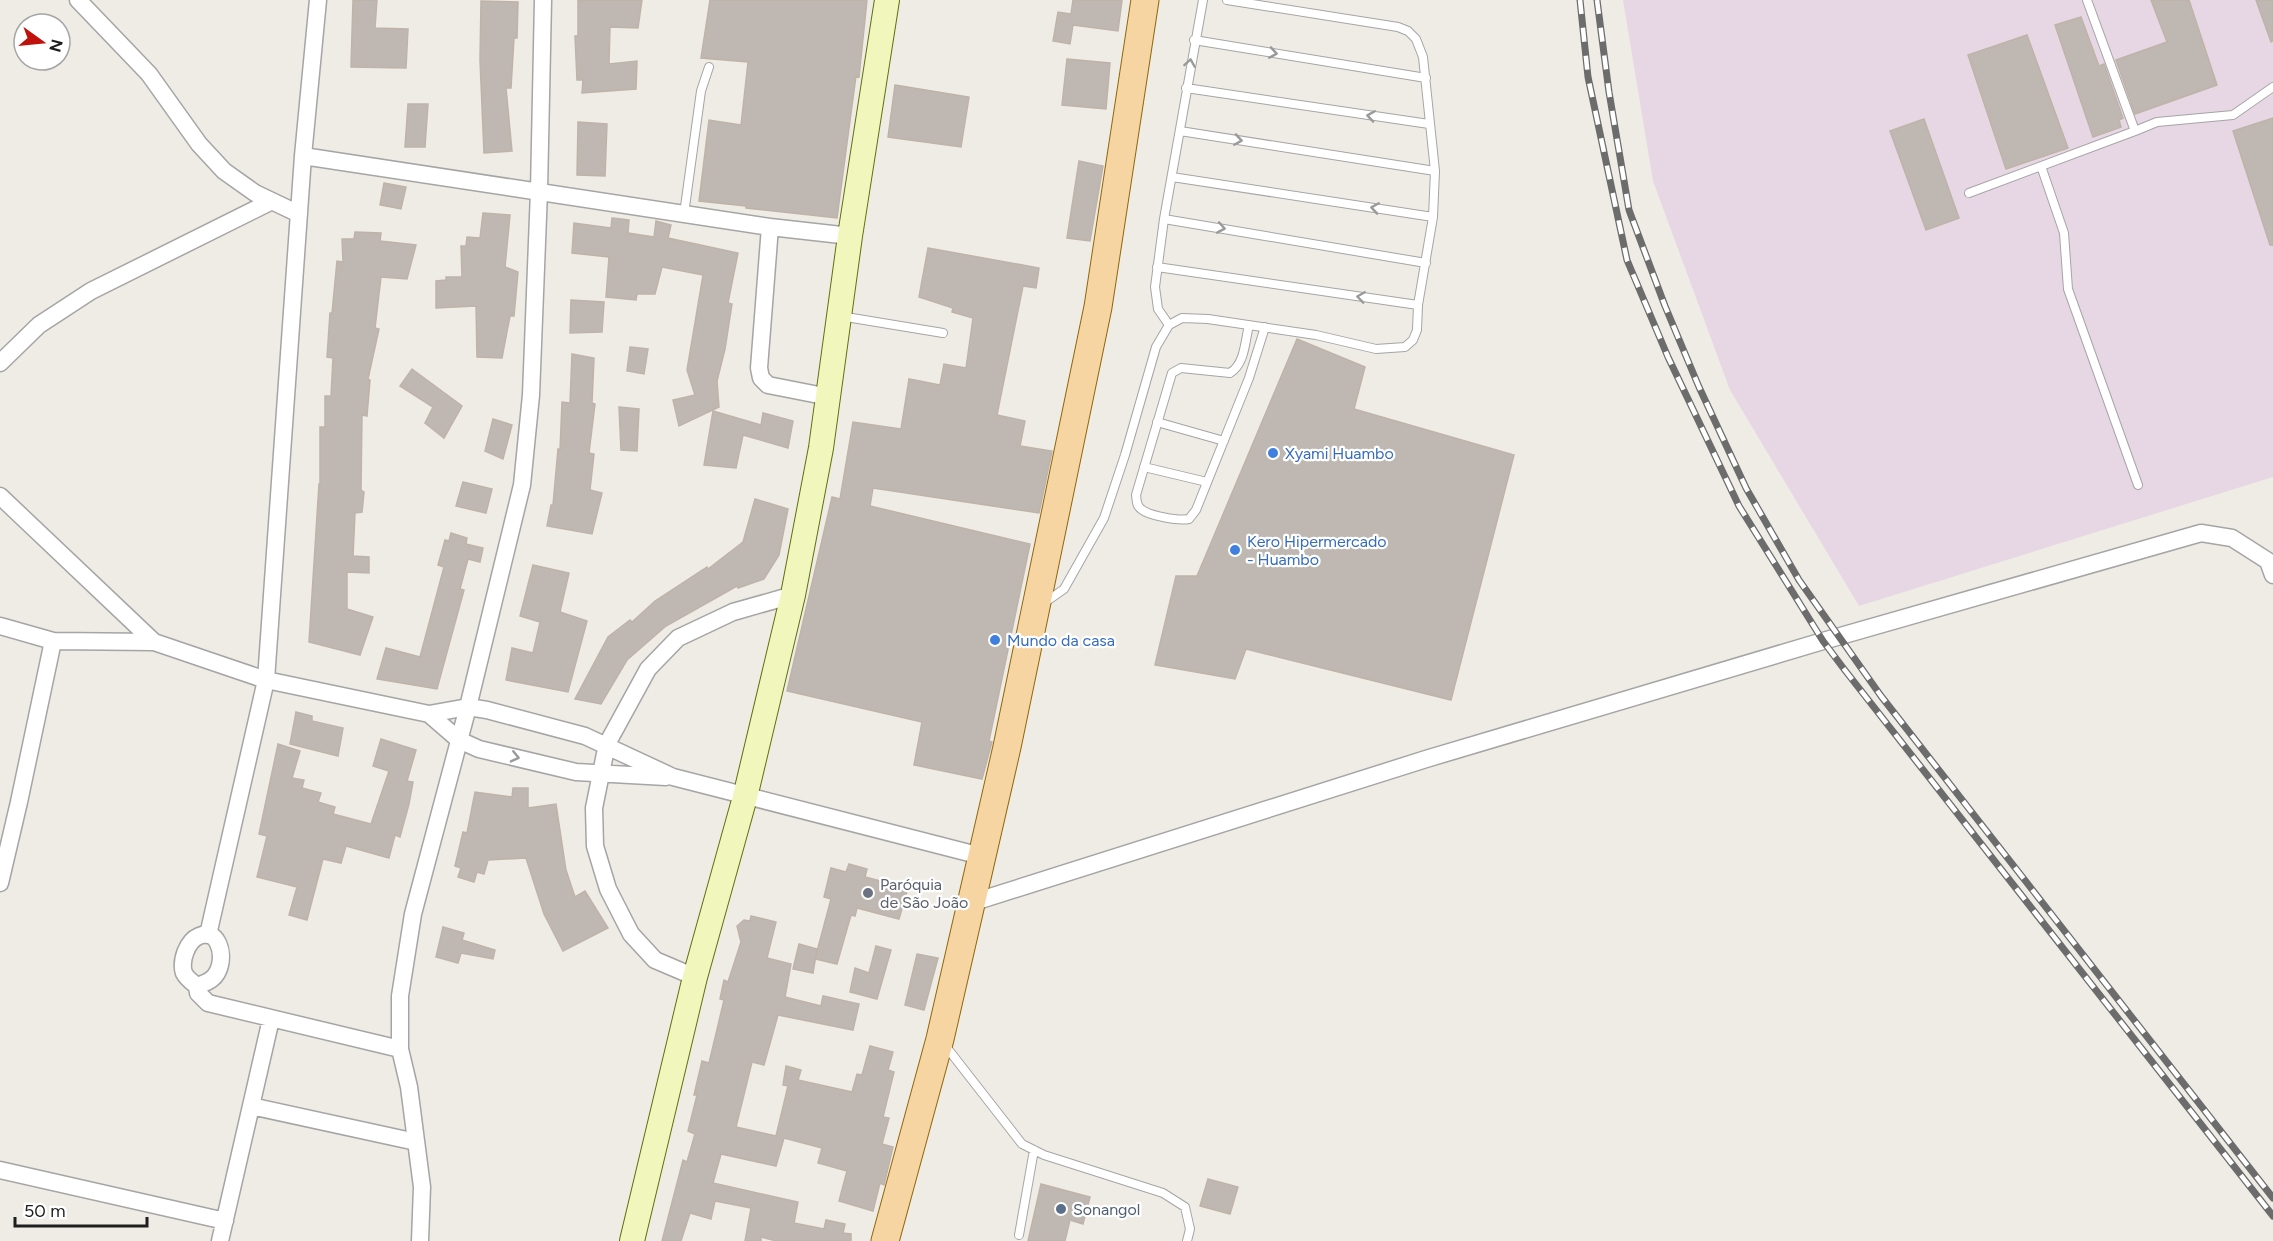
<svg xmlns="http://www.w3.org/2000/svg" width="2273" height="1241" viewBox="0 0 2273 1241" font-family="Figtree,sans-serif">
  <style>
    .industrial { fill: #e7d7e4 }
    .building { fill: #bfb8b2; stroke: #bfb3a8; stroke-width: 1.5 }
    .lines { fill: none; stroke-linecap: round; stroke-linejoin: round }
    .lane-casing { stroke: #a5a5a5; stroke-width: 10 }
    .street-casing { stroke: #a5a5a5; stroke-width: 19 }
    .secondary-casing { stroke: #616f0b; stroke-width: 26 }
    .primary-casing { stroke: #8f6709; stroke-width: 29 }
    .lane { stroke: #fff; stroke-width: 8 }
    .street { stroke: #fff; stroke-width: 16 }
    .secondary { stroke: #f1f6bc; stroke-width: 24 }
    .primary { stroke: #f6d5a2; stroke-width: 27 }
    .rail-casing { stroke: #6c6c6c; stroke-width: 7 }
    .rail { stroke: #fff; stroke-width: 4.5; stroke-dasharray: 14; stroke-linecap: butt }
    .oneway { stroke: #9a9a9a }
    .shop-dot { fill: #3f7fe0; stroke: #fff; stroke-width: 2 }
    .worship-dot { fill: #6b7280; stroke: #fff; stroke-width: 2 }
    .service-dot { fill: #5c6f8a; stroke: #fff; stroke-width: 2 }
    .labels { text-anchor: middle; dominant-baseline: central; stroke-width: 4.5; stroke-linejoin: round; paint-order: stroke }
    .shop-label { font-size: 16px; fill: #366cbe; stroke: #fff; text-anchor: start }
    .worship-label { font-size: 16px; fill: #5b616d; stroke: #fff; text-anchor: start }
    .service-label { font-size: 16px; fill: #4e5e75; stroke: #fff; text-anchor: start }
  </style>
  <rect width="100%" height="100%" fill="#efece5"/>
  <!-- industrial -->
  <path class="industrial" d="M1623 0H2273V477L1859 606 1730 390 1653 181Z"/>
  <!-- building -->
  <path class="building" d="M353 0H377L375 28 408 29 406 68 351 67Z
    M578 0H642L638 28 610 27 609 64 637 61 636 89 582 93 583 80H577L575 36H578Z
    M710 0H867L859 77 856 76 837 218 746 208V206L699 201 709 120 741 125 748 62 701 58Z
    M1073 0H1122L1118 31 1073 25 1070 44 1053 41 1058 12 1071 14Z
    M2151 0H2189L2217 85 2135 114 2116 60 2167 42Z
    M2256 0H2273V41L2271 42Z
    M481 1 518 2 517 38H514L511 88H506L512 151 484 153 480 60Z
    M2081 17 2099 66 2104 64 2123 118 2119 120 2121 127 2093 137 2055 25Z
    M2027 35 2068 148 2006 169 1968 55Z
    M1067 59 1110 63 1106 109 1062 105Z
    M895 85 969 97 961 147 888 137Z
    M408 104H428L425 147H405Z
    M2273 118V245H2270L2233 131Z
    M1924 119 1959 218 1926 230 1890 131Z
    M578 122 607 124 605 176 577 175Z
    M1079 161 1103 166 1090 241 1067 238Z
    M384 183 406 187 401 209 380 205Z
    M483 213 510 215 505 267 518 272 514 316H510L502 358 477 357 476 306 436 308V281L446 280V277H462L461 246H466L467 237 480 238Z
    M612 218 629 220 628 233 654 237 656 221 671 225 668 238 738 253 728 303 732 304 725 349 717 381 719 407 679 426 673 400 695 395 687 370 703 275 662 267 655 294H637L636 300 606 297 609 257 572 253 574 223 611 228Z
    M355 232 381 233 380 241 416 245 407 279 381 277 375 328 379 329 368 379 370 380 367 416 362 415 361 490 364 492 362 512 355 513 353 556 369 557V573L347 572V609L373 617 360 655 309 642 319 484H320V427H325V396H331L333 358 327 357 330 313H332L337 261 343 262 342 239H354Z
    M928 248 1039 268 1036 288 1023 286 997 415 1025 421 1020 446 1052 451 1039 513 873 488 870 506 1030 544 989 741 992 742 982 779 914 765 922 722 787 691 832 497 840 499 853 422 901 429 909 379 940 385 944 364 966 368 973 318 952 312 953 308 919 297Z
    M571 300 604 302 602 332 570 333Z
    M1297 339 1365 367 1354 409 1514 455 1451 700 1246 649 1235 679 1155 665 1176 576H1197Z
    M630 347 648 349 644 374 627 371Z
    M572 354 594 358 592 403 595 404 589 453 594 454 590 490 602 493 592 534 547 526 551 505H553L558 449 560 450 562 402 570 403Z
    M412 369 462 406 444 438 425 423 433 407 400 386Z
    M619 407 639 409 637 451 621 450Z
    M713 411 761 425 763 413 793 421 788 448 743 435 736 468 704 465Z
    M493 419 512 425 503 459 485 451Z
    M463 482 492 489 486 513 456 506Z
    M755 499 788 509 779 555 764 579 738 588 737 586 666 626 627 660 601 704 575 699 608 637 630 620 632 622 655 601 707 567 708 569 743 542Z
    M451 533 467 538 466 544 483 548 480 562 468 559 460 589 464 590 437 689 377 679 386 648 420 657 444 567 438 565 445 540 449 541Z
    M533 565 569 573 560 612 587 621 568 692 506 680 512 648 533 653 540 622 520 616Z
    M296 712 312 716V721L343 728 338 756 290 744Z
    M381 739 416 750 407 781 413 782 409 804 400 837 395 835 389 858 346 846 341 863 323 859 307 920 289 915 297 887 257 877 267 836 259 834 278 744 300 751 292 778 304 780 302 788 321 793 318 802 335 807 333 814 371 824 389 771 373 766Z
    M513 788H528V808L556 804 566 870 575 897 585 891 608 928 563 951 544 914 526 858 488 860 484 874 477 872 474 882 458 877 461 868 455 866 463 832 467 833 475 792 512 797Z
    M849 864 867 869 865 877 908 888 899 919 857 908 855 916 851 915 837 964 815 959 831 899 824 897 831 868 846 872Z
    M751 916 776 922 767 958 791 964 785 997 821 1006 823 996 859 1004 853 1030 778 1015 764 1065 752 1062 736 1127 776 1136 788 1086 783 1085 786 1066 801 1070 798 1080 852 1092 857 1074 862 1075 870 1046 893 1052 888 1070 894 1072 883 1117 889 1118 882 1144 893 1147 884 1185 880 1183 873 1211 839 1201 847 1171 818 1163 822 1148 784 1138 776 1166 721 1154 713 1183 798 1202 794 1223 824 1229 826 1220 845 1224 843 1233 851 1234V1241H776L761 1237V1241H745L751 1208 715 1201 711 1219 690 1213 681 1241H662L683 1160 687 1162 695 1134 688 1131 697 1095H694L702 1061 709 1063 724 1000 720 999 724 980 728 982 741 942 737 926 744 920 750 921Z
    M443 927 464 933 462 940 495 950 493 959 461 953 458 963 436 957Z
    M799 944 817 949 813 973 793 969Z
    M876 946 891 950 877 999 850 992 855 968 869 973Z
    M917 954 938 958 924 1010 905 1005Z
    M1208 1179 1238 1187 1230 1214 1200 1206Z
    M1041 1184 1090 1197 1083 1224 1070 1220 1065 1241H1028Z"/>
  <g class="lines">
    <defs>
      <path id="lane" d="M2087 0 2135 131 2157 122 2233 115 2273 87
        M1194 40 1426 78
        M1186 88 1429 124
        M1180 131 1435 171
        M2041 166 2064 233 2068 289 2138 485
        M1172 177 1433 217
        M1969 193 2135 131
        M684 214 701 91 709 67
        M1164 219 1426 263
        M1157 267 1418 305
        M840 316 943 333
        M1169 325 1158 309 1155 287 1164 219 1203 0
        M1249 325C1245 341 1245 364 1230 373L1181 368 1172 373 1136 495C1137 501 1136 505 1141 509 1149 516 1179 521 1189 519L1196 510 1249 378 1265 327
        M1157 422 1224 441
        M1144 467 1207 482
        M1044 603 1064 589 1104 518 1125 455 1156 347 1169 325 1182 318 1208 319 1316 335 1376 349 1405 347 1413 340 1417 330 1418 305 1433 217 1435 171 1423 57 1416 39 1408 31 1398 27 1227 0
        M944 1044 1022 1144 1044 1155 1163 1193 1185 1207 1190 1229 1187 1241
        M1019 1235 1034 1150"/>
      <path id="street" d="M78 0 149 74 199 144 224 171 255 193 299 214
        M303 156 770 227 850 236
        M770 227 759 368 761 378 768 385 829 397
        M0 363 39 325 91 291 272 201
        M0 496 154 642
        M0 626 53 641 154 642 266 680 429 714 468 707 487 710 585 736 673 777 981 856
        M429 714 459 740 479 749 576 772 666 777
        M0 883 19 802 53 641
        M971 903 1426 759 1823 641 2201 533 2232 538 2268 561 2273 575
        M208 935 266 680 303 156 318 0
        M695 977 655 960 631 934 608 889 595 846 594 808 607 744 648 669 678 638 733 612 793 595
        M197 986C209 982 217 978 220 965 223 952 218 928 199 936 187 941 180 961 184 973 187 979 192 982 197 986L198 993 208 1003 400 1049
        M251 1106 416 1142
        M0 1170 225 1221
        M220 1241 271 1019
        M420 1241 422 1187 409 1087 400 1049V996L413 914 468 707 522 485 531 395 539 191 543 0"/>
      <path id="secondary" d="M632 1241 695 977 745 797 793 595 821 448 850 236 887 0"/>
      <path id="primary" d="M885 1241 940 1039 1007 747 1098 307 1145 0"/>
    </defs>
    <!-- lane casing -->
    <use href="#lane" class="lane-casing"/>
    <!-- street casing -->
    <use href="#street" class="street-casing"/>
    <!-- secondary casing -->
    <use href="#secondary" class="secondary-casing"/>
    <!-- primary casing -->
    <use href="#primary" class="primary-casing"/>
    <!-- lane -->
    <use href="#lane" class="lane"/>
    <!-- street -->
    <use href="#street" class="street"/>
    <!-- secondary -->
    <use href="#secondary" class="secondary"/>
    <!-- primary -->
    <use href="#primary" class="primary"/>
    <defs>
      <path id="rail" d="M1580 0 1588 77 1627 260 1668 357 1739 506 1823 641 1844 669 2273 1216
        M1597 0 1609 92 1629 210 1665 306 1699 387 1746 488 1799 580 1881 696 2273 1198"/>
    </defs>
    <!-- rail casing -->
    <use href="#rail" class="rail-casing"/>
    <!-- rail -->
    <use href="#rail" class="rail"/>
  </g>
  <!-- one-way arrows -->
  <defs><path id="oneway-chevron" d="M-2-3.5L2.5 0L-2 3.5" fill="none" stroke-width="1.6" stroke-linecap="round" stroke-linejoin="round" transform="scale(1.5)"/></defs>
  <g class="oneway">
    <use href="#oneway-chevron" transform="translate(1273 53) rotate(9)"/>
    <use href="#oneway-chevron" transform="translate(1190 63) rotate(-81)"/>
    <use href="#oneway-chevron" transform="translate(1371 116) rotate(-171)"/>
    <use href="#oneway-chevron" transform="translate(1238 140) rotate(9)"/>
    <use href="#oneway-chevron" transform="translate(1375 208) rotate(-171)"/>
    <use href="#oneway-chevron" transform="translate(1221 228) rotate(10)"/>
    <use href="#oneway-chevron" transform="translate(1361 297) rotate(-172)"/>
    <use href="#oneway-chevron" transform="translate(515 757) rotate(13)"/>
  </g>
  <!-- markers -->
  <g class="shop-dot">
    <circle cx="1273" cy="453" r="6"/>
    <circle cx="1235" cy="550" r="6"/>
    <circle cx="995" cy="640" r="6"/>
  </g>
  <circle class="worship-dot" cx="868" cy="893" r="6"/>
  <circle class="service-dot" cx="1061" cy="1209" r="6"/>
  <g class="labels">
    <!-- shop labels -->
    <g class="shop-label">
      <text x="1285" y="453">Xyami Huambo</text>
      <text x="1247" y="541">Kero Hipermercado<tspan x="1247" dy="18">- Huambo</tspan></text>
      <text x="1007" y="640">Mundo da casa</text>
    </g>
    <!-- worship labels -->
    <g class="worship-label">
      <text x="880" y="884">Paróquia<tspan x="880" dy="18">de São João</tspan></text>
    </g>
    <!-- service labels -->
    <g class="service-label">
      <text x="1073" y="1209">Sonangol</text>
    </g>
  </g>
  <!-- north arrow -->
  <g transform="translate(42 42) rotate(105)"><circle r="28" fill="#ffffff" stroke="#a5a5a5" stroke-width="1.5"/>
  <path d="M0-4.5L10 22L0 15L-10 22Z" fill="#c0120c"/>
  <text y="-9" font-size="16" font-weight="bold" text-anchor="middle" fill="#1e1e1e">N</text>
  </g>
  <!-- scale -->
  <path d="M15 1217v9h132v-9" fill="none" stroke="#1e1e1e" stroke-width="3"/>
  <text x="24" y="1217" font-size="18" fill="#1e1e1e" stroke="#ffffff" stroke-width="4.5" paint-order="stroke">50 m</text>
</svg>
